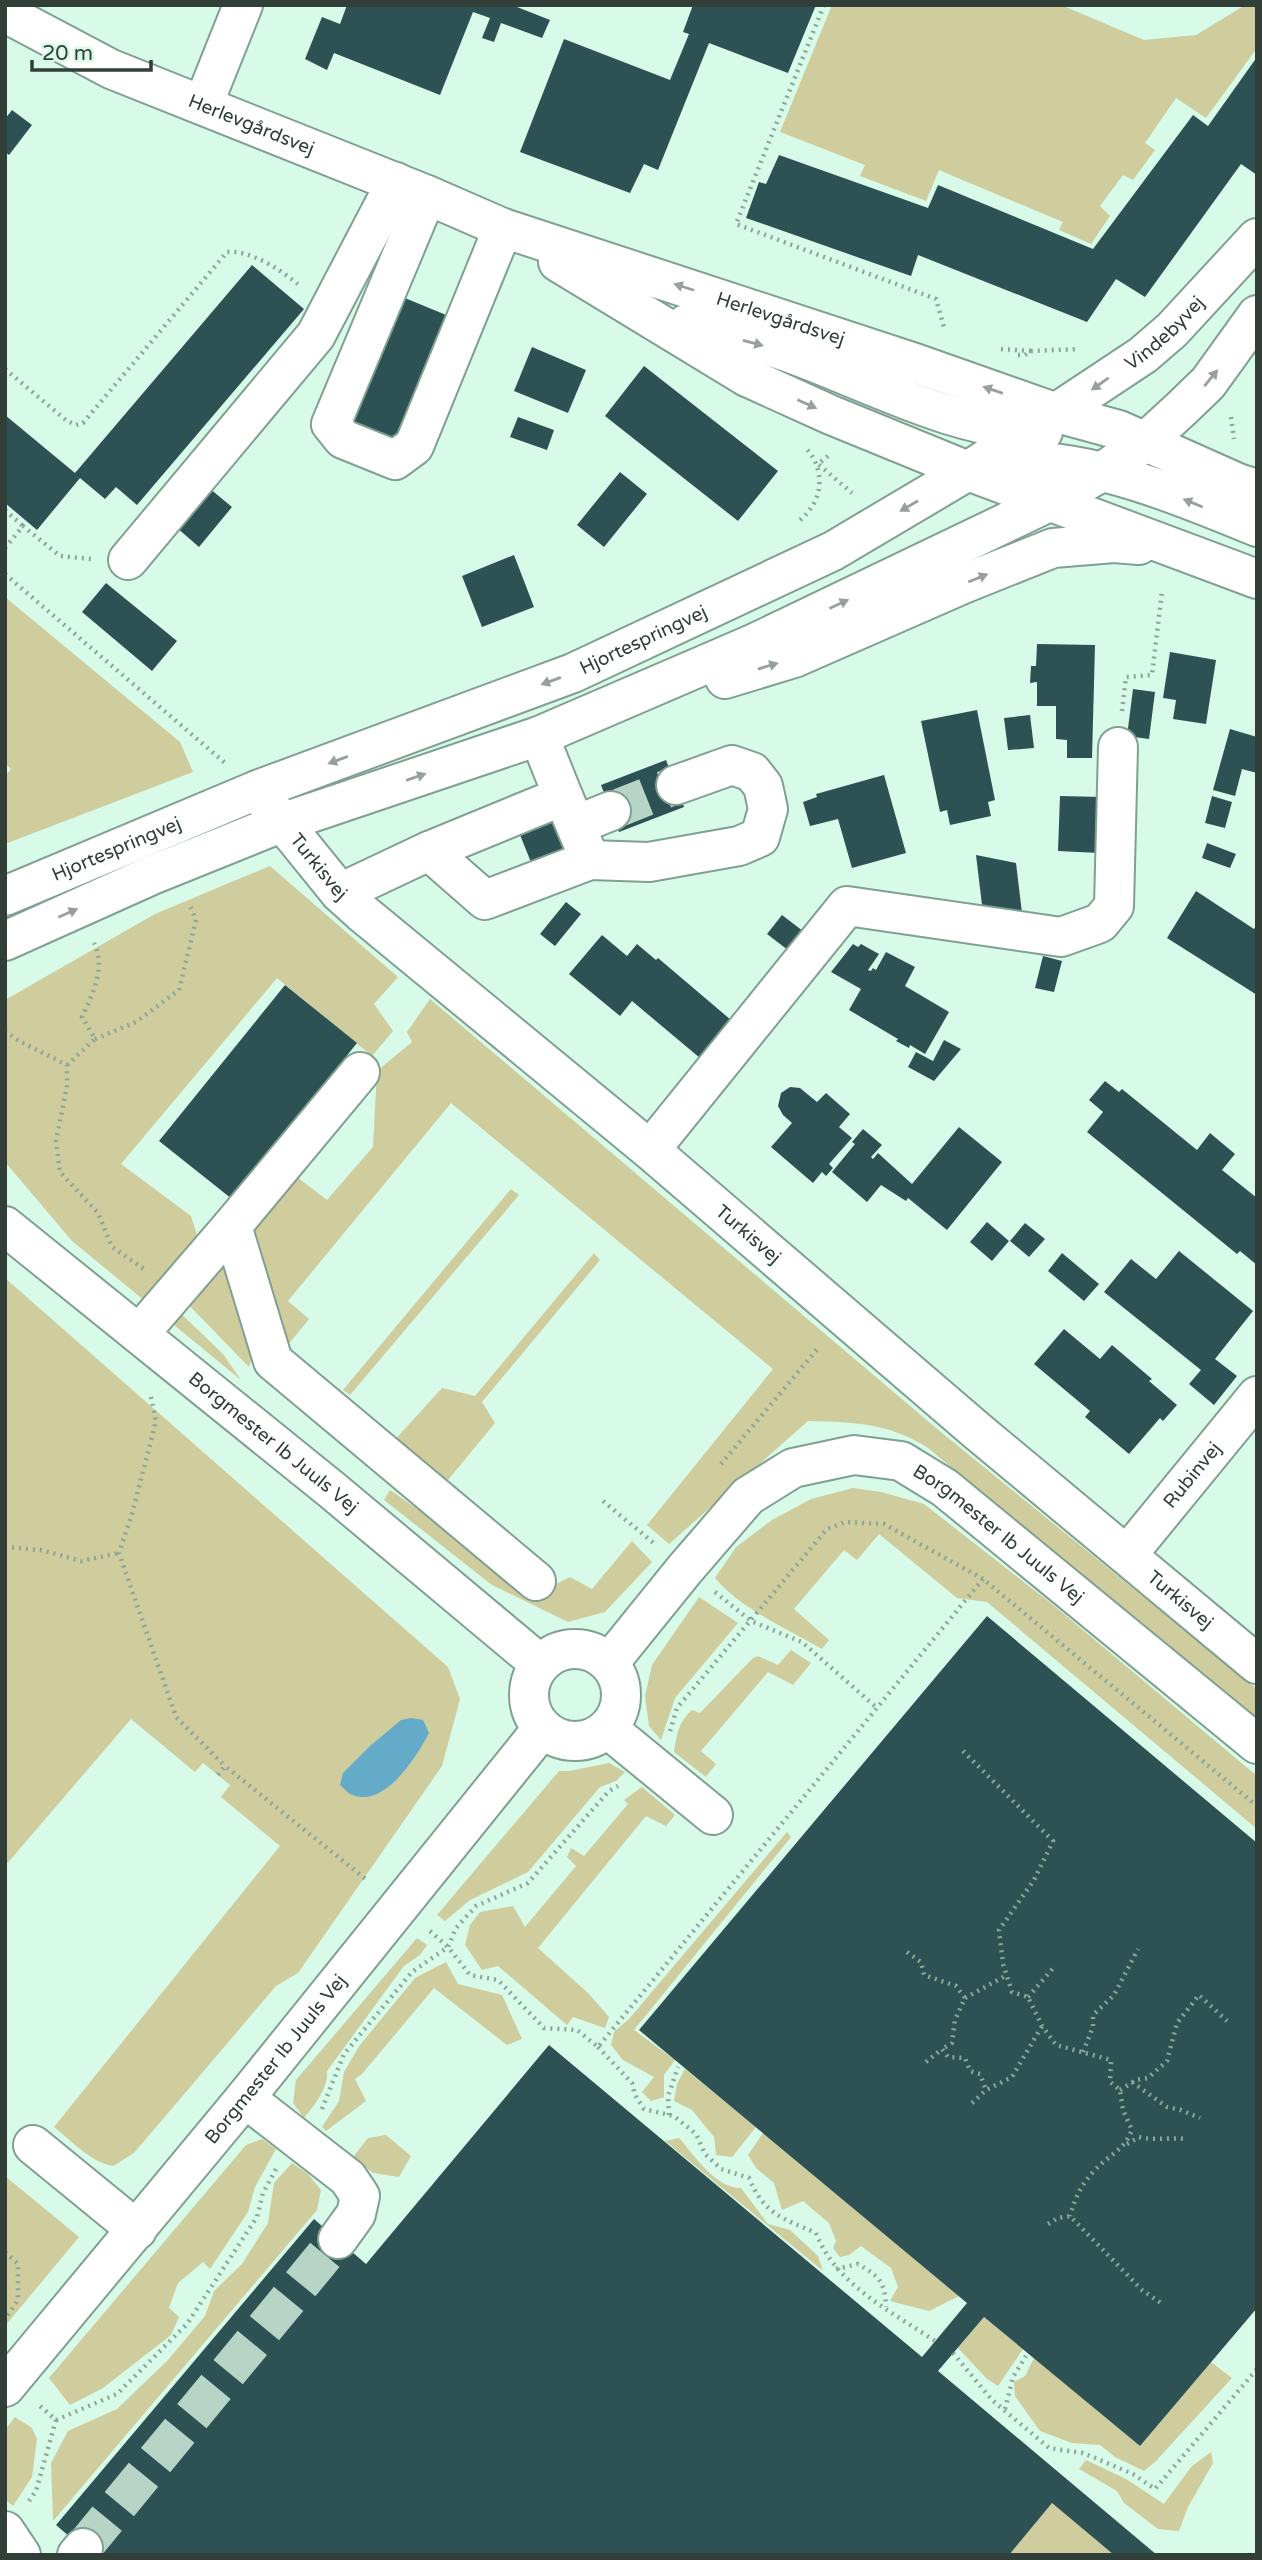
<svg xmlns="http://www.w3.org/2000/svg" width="1262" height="2560" viewBox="0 0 1262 2560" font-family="'Varela Round',sans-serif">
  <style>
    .green { fill: #cfcc9d }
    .water { fill: #63abc8 }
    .building { fill: #2e5253 }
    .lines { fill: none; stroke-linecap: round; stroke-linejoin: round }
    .minor-tunnel { stroke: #b6d5c6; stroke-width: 38; stroke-dasharray: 38 19; stroke-linecap: butt }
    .minor-casing { stroke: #80a091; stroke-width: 42 }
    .path { stroke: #8ca599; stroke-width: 4.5; stroke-dasharray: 2 5; stroke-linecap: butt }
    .minor { stroke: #fff; stroke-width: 38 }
    .oneway { fill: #989f9c }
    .labels { text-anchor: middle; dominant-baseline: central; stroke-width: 7; stroke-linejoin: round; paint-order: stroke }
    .street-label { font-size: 19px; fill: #313f38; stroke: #d7fae9 }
  </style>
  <rect width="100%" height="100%" fill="#d7fae9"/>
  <!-- green -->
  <path class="green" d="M832 5H1061L1144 40 1196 35 1242 7 1257 5V48L1206 118 1176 98 1145 143 1155 150 1133 180 1123 175 1100 206 1110 216 1091 244 1059 230 1063 222 939 170 926 201 860 176 865 165 780 132Z
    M5 597 180 742 193 772 5 844V776L11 769 5 763Z
    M270 866 398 977 374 1004 393 1031 372 1056 277 978 121 1164 191 1216 197 1235 170 1278 172 1305 223 1354 241 1380 72 1241 6 1163 5 1000 155 914Z
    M430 999 942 1433 1257 1689V1721L928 1448C889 1423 854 1422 808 1421L669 1544 647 1525 773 1369 451 1103 288 1301 309 1319 283 1351 248 1227 297 1177 327 1200 373 1147 377 1071 412 1042 407 1032Z
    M511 1189 519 1195 350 1395 343 1390Z
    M224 1250 254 1352 249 1367 182 1298Z
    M594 1253 600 1260 482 1402 495 1423 443 1486 391 1444 442 1388 475 1396Z
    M5 1278 448 1667 460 1699 442 1766 298 1973 276 1986 134 2153 113 2166C90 2162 72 2141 54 2127L280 1846 221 1797 230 1785 203 1763 195 1772 131 1719 5 1866Z
    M853 1488 881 1492 924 1504 1052 1604 1257 1776V1829L987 1602 957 1598 879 1534 857 1560 844 1550 794 1609 829 1640 822 1649C787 1629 740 1608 715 1578L736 1547 772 1520 811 1499Z
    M390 1490 538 1593 570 1577 592 1589 632 1541 652 1562 605 1612 568 1622 492 1585 384 1500Z
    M699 1597 738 1623 675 1698 661 1740 649 1726 645 1696 652 1665Z
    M791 1650 811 1663 793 1685 768 1672 701 1751 716 1764 706 1777 674 1752C677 1735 678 1722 692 1710L700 1713 753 1658 758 1656 778 1665Z
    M609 1763 625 1772 616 1781 600 1787 528 1872 470 1900 445 1921 437 1915 559 1771H569Z
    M642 1787 675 1815 666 1826 646 1816 538 1948 588 1993 609 2017 605 2028 573 2017 567 2025 498 1966 482 1970 465 1945 470 1925 480 1912 513 1906 525 1927 576 1866 567 1857 571 1848 584 1856 628 1804 624 1800Z
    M787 1832 791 1837 634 2030 675 2060 664 2075V2097L651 2101 642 2092 654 2077 623 2060 611 2045 614 2032 629 2019Z
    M417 1938 427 1945 420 1955 404 1966 327 2071C329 2087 314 2106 304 2118L293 2103 296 2080Z
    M446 1962 458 1984 502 1995 522 2039 507 2045 434 1988 362 2074 355 2079 366 2101 326 2131 322 2127 339 2101 344 2072 360 2045 415 1978Z
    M685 2069 756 2127 732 2157 716 2155 714 2137 692 2110 674 2101 677 2084Z
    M763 2133 959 2296 929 2311 890 2301 898 2287 891 2268 861 2246 849 2255 840 2257 833 2248 836 2241 829 2223 803 2201 782 2210 774 2183 757 2169 748 2155Z
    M386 2135 411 2156 399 2177 373 2173 353 2157 368 2138Z
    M679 2138C695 2156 715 2188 741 2188L768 2224 790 2230 818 2256 823 2271 665 2141Z
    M262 2139 276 2149 255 2187 248 2212 210 2269 203 2262 178 2283 169 2308 179 2317 171 2335 103 2388 70 2405 49 2378 246 2145Z
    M292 2163 308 2174 321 2190 317 2210 53 2521 51 2463 68 2431 117 2409 168 2360 205 2316 214 2291 242 2264 268 2223 274 2183Z
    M5 2176 79 2237 5 2326Z
    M984 2317 1023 2349 998 2386 987 2379 958 2348Z
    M1034 2358 1140 2446 1211 2362 1232 2378 1155 2462 1144 2471 1115 2457 1100 2445 1072 2443 1040 2431 1015 2396 1014 2382 1025 2376Z
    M15 2417 32 2428 37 2439 32 2477 13 2506 5 2499V2430Z
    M1211 2452 1213 2463 1188 2507 1179 2531 1158 2529 1124 2503 1117 2491 1079 2469 1086 2460 1126 2479 1164 2504 1191 2467Z
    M1052 2503 1114 2555H1009Z"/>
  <!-- water -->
  <path class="water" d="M411 1718 423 1720 429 1733C417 1756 385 1808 353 1795 348 1794 344 1788 340 1785L343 1773 370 1746 401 1720Z"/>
  <!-- building -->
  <path class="building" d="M347 5H512L550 20 542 38 501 23 494 42 482 38 490 18 473 12 440 95 334 53 327 70 305 59 322 17 340 24Z
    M693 5H816L788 73 709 43 658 170 644 164 630 193 520 152 564 39 670 80 689 34 683 32Z
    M1257 57V175L1241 164 1145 297 1116 279 1087 322 918 255 911 276 746 218 759 182 766 184 779 155 928 208 938 185 1093 249 1193 115 1208 126Z
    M12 110 32 125 9 155 5 152V119Z
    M252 265 304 309 137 505 116 487 105 499 80 478 37 530 5 503V415L75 473Z
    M400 296 451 317 398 447 347 426Z
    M532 347 586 370 568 413 514 391Z
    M644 366 778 471 738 521 605 416Z
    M518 417 554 430 547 450 510 437Z
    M620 472 647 494 604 547 577 525Z
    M209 488 232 507 199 547 176 527Z
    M514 555 534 607 482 627 462 576Z
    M106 583 177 641 152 671 82 612Z
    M1037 644 1095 645 1092 758H1067V740L1056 739V706H1037V682L1030 683 1031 666H1036Z
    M1170 652 1216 660 1206 724 1173 719 1176 700 1163 698Z
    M1133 689 1155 692 1149 739 1127 736Z
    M977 710 995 800 988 802 991 816 950 825 947 810 940 812 921 721Z
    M1030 715 1034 748 1008 750 1004 718Z
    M1230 729 1257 737V773L1242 769 1235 796 1213 790Z
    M666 760 684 807 619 832 601 785Z
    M884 775 906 853 852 868 838 819 810 826 803 802 817 797 816 794Z
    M1060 796 1102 797 1099 853 1058 851Z
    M1212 796 1232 802 1225 828 1205 823Z
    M554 804 585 881 545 897 514 820Z
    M1207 843 1236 854 1230 868 1202 858Z
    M976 855 1016 863 1022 913 982 905Z
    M1196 891 1254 929 1257 925V995L1167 938Z
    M566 902 581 914 555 946 540 934Z
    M782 915 812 938 797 957 767 934Z
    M602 935 627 956 637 944 656 960 658 958 731 1020 700 1058 632 1001 620 1016 569 974Z
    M853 944 858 947 861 944 879 954 868 970 871 971 873 968 876 970 886 952 915 967 905 986 949 1012 925 1054 910 1045 909 1048 896 1041 898 1039 849 1010 861 989 831 972Z
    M1043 956 1062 961 1054 992 1035 988Z
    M285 985 357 1043 232 1199 159 1141Z
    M944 1040 961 1049 934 1081 908 1067 916 1052 933 1061Z
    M1105 1081 1119 1092 1122 1089 1197 1150 1210 1133 1235 1154 1222 1170 1257 1198V1265L1240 1251 1237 1254 1087 1132 1103 1112 1089 1100Z
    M790 1087 800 1088 817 1102 826 1093 850 1114 839 1127 852 1138 829 1164 833 1168 826 1176 822 1172 813 1183 771 1147 792 1123 783 1115 778 1106 781 1093Z
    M959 1127 1002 1162 947 1230 908 1198 906 1201 881 1185 867 1202 832 1172 855 1144 852 1142 863 1129 882 1145 871 1157 873 1159 878 1153 912 1184Z
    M987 1222 1009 1241 992 1261 970 1242Z
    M1025 1223 1045 1239 1029 1257 1010 1241Z
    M1179 1251 1253 1311 1215 1359 1237 1376 1214 1405 1189 1384 1201 1370 1104 1292 1131 1259 1156 1279Z
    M1062 1253 1099 1284 1084 1301 1048 1271Z
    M1064 1329 1100 1359 1112 1345 1152 1379 1149 1381 1177 1405 1163 1421 1160 1418 1129 1454 1085 1417 1090 1411 1034 1364Z
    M987 1616 1257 1843V2308L1140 2446 984 2317 938 2371 1157 2555H1114L1052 2503 1009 2555H91L56 2525 314 2219 366 2264 549 2045 922 2357 967 2303 639 2030Z"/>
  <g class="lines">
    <!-- minor-tunnel -->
    <path class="minor-tunnel" d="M611 811 676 785
      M83 2548 338 2239"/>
    <defs>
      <g id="minor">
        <path id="s1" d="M5 13 111 69 427 195 503 228 915 363 1057 413 1119 430 1238 483 1257 489"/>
        <path d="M203 105 243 5"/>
        <path d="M427 195 331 424 343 439 395 460 414 446 503 228"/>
        <path d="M558 262 747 377 831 415 968 471 1257 579"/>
        <path d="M686 324C719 333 752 340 784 351 869 381 951 429 1043 432"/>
        <path d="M980 468C992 466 1005 461 1017 461 1097 460 1184 497 1257 527"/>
        <path d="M128 560 316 335 396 182"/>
        <path d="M725 679 794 658 963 584 1053 548 1114 543 1139 545"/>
        <path id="s2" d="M267 803 340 893 361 912 650 1150 976 1430 1257 1664"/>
        <path d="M576 825 611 811"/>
        <path d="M429 851 485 900 590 860 563 796"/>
        <path d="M590 860 649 862 739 846 760 837 768 809 763 786 752 772 732 765 676 785"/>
        <path d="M340 893 429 851 563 796 539 736"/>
        <path id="s3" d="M5 896 257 790 573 673 833 551 968 471 1143 355 1172 330 1257 238"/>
        <path d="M5 941 152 875 281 823 539 736 755 643 1049 502 1102 472 1144 443 1181 409 1208 383 1257 315"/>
        <path d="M650 1150 847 906 1061 937 1100 923 1114 906 1118 747"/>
        <path id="s4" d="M5 1226 332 1490 540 1664"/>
        <path d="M232 1226 273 1361 536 1581"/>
        <path d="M139 1334 232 1226 360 1072"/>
        <path id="s5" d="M1127 1555 1257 1396"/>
        <circle cx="575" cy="1695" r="46"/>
        <path id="s6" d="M609 1663 685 1569 748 1496 793 1468 854 1455 901 1461 945 1488 1257 1744"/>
        <path d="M608 1729 713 1815"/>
        <path d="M245 2098 348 2178 360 2196 356 2214 338 2239"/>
        <path d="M33 2145 137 2230"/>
        <path id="s7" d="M5 2387 245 2098 542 1729"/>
        <path d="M5 2531 21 2555"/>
        <path d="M77 2555 83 2548"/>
      </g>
    </defs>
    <!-- minor casing -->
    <use href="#minor" class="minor-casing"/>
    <!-- path -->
    <path class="path" d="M824 5 736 224 936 299 945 331
      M1001 349 1031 351
      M1018 355H1025L1031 351 1078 349
      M5 369 67 421 76 425 83 423 227 252C251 250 281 270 299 285
      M1231 417 1234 439
      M828 456 818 464 852 493
      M5 510 23 526
      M800 520C823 501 826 472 807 449
      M5 548 23 526 60 556 91 559
      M5 574 225 763
      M1122 711 1126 677 1152 675 1162 591
      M5 1031 19 1041 67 1065V1086L56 1141 60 1172 98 1213 112 1247 144 1269
      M95 1039 136 1022 179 990 196 920 189 903
      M67 1065 95 1039 82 1017C93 993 106 968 94 943
      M151 1397 156 1421 132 1514 119 1553 176 1717 225 1766
      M721 1464 819 1347
      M603 1501 656 1545
      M5 1547 41 1550 81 1561 119 1553
      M715 1592 751 1621 802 1642 877 1708
      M670 1731 677 1708 827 1529 845 1522 884 1524 983 1579 1257 1806
      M963 1751 1053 1841 1034 1880 999 1930 1003 1964 1012 1992 1028 1997 1042 2026 1056 2045 1111 2060 1110 2082 1120 2090 1123 2110 1132 2130C1123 2152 1108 2155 1094 2171 1081 2185 1075 2198 1070 2216
      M218 1775 225 1766 368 1881
      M430 1931 448 1947 470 1975 498 1980 544 2028 577 2030 598 2047 983 1579
      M907 1952 921 1962 924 1975 956 1986 965 1998 955 2020 952 2043 942 2049
      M1028 1997 1055 1966
      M965 1998 1007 1975
      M598 2047 632 2083 635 2095 644 2109 674 2116 696 2134 705 2154 721 2169 749 2178C764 2214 782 2218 816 2233 835 2284 892 2312 935 2341
      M1083 2052 1093 2027V2015L1114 1995 1138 1949
      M926 2062 942 2049 948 2057 965 2058 970 2071 980 2074 986 2090
      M1132 2082 1167 2107 1181 2110 1200 2118
      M1120 2090 1136 2080 1148 2078 1167 2061 1177 2023 1199 1995 1227 2021
      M972 2103 986 2090 1012 2077 1042 2026
      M322 2109 344 2054 412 1972 448 1947 456 1928 476 1906 528 1883 609 1791 618 1786
      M669 2115 668 2096 678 2067
      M1127 2144 1139 2137C1155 2141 1170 2137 1186 2139
      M1048 2224 1058 2218 1070 2216 1142 2290 1161 2303
      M5 2252 18 2264V2300L5 2319
      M836 2269 858 2264C879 2276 885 2282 886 2307
      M953 2353 992 2400 1049 2448 1083 2453 1133 2474 1155 2489 1257 2369
      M1005 2409 1013 2377 1026 2356
      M56 2420 117 2394 187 2324 257 2217 263 2193 276 2169
      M29 2501 36 2491 56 2420 40 2406"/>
    <!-- minor -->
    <use href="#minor" class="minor"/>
  </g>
  <!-- one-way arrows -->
  <defs><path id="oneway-solid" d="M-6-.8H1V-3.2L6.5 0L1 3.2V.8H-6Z" transform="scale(1.75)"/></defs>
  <g class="oneway">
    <use href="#oneway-solid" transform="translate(684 287) rotate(-162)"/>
    <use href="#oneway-solid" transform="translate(753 343) rotate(15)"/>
    <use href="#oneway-solid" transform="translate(1211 378) rotate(-51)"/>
    <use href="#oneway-solid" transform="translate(1100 384) rotate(145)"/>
    <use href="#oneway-solid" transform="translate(993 390) rotate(-161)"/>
    <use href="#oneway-solid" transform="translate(807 404) rotate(24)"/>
    <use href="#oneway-solid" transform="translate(1193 503) rotate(-158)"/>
    <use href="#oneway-solid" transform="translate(909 506) rotate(150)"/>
    <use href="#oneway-solid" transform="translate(978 578) rotate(-22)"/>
    <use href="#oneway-solid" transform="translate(839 604) rotate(-25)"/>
    <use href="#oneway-solid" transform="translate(768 666) rotate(-17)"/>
    <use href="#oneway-solid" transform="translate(551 681) rotate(160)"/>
    <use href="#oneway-solid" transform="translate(338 760) rotate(160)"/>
    <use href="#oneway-solid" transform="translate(416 777) rotate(-19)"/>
    <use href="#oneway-solid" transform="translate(68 913) rotate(-24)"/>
  </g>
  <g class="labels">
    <!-- street labels -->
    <g class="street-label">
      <text stroke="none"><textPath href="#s1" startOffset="271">Herlevgårdsvej</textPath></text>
      <text stroke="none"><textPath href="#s1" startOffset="835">Herlevgårdsvej</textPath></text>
      <text stroke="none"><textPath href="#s3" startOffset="1295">Vindebyvej</textPath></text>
      <text stroke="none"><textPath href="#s3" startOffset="688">Hjortespringvej</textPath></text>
      <text stroke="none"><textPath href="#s3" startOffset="121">Hjortespringvej</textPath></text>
      <text stroke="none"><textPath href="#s2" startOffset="82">Turkisvej</textPath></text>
      <text stroke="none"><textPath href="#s2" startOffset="648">Turkisvej</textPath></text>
      <text stroke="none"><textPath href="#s4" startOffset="345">Borgmester Ib Juuls Vej</textPath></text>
      <text stroke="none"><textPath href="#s5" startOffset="103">Rubinvej</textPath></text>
      <text stroke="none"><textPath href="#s6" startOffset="502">Borgmester Ib Juuls Vej</textPath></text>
      <text stroke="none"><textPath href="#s2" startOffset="1214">Turkisvej</textPath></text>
      <text stroke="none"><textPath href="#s7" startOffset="425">Borgmester Ib Juuls Vej</textPath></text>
    </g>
  </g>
  <!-- border -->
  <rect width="1262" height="2560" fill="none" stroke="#313f38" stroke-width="14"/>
  <!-- scale -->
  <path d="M32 60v10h119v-10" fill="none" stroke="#313f38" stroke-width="3.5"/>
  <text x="42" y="60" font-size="21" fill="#313f38" stroke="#d7fae9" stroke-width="5" paint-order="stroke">20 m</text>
</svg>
